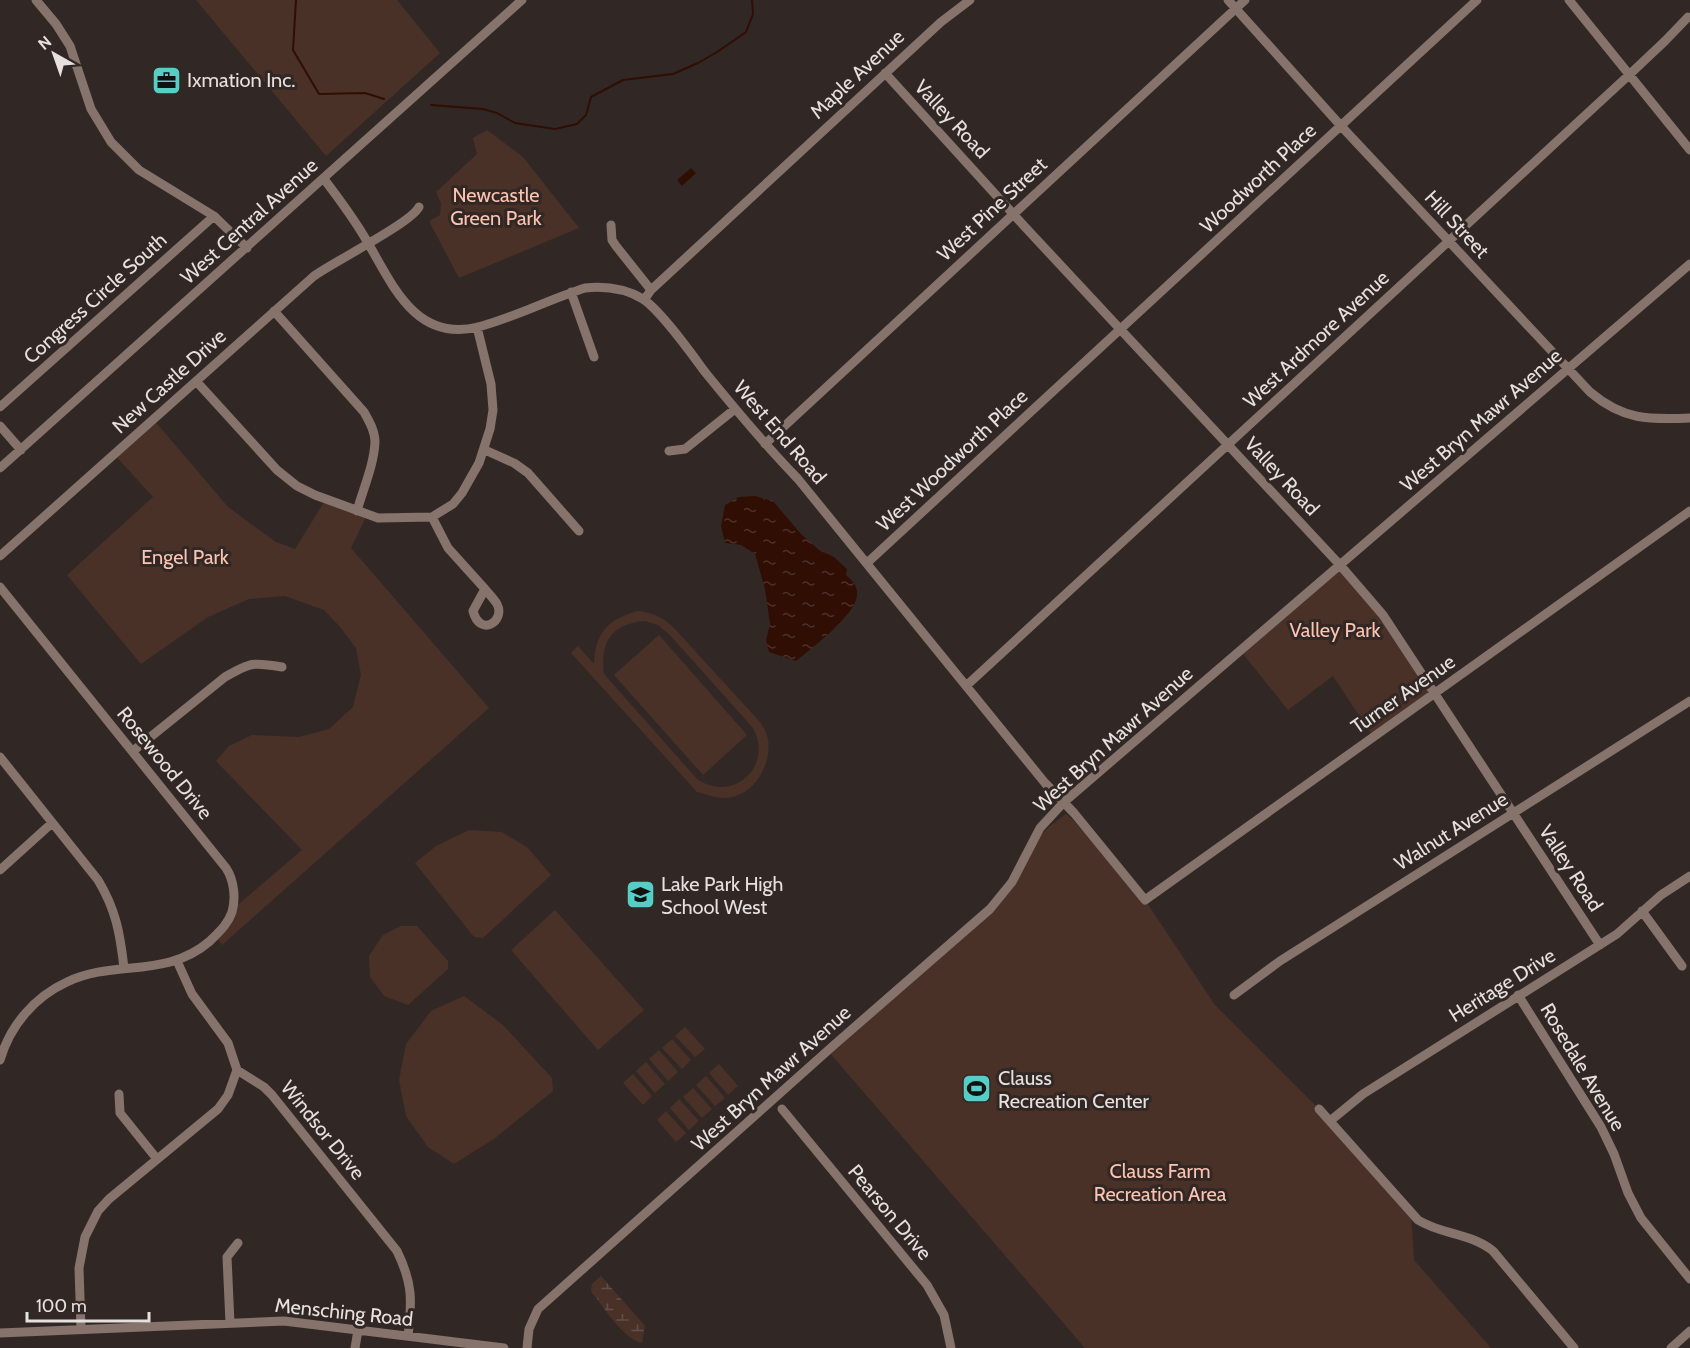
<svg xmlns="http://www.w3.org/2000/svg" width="1690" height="1348" viewBox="0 0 1690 1348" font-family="Cabin,sans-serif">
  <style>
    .wetland { fill: url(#wetland-marsh) }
    .park { fill: #493128; fill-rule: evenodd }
    .water { fill: url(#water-ripples) }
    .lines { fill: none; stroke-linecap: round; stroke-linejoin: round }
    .stream { stroke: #300e03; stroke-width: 2 }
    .minor { stroke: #86736c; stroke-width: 9 }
    .labels { text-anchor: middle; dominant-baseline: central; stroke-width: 6; stroke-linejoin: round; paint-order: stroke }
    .street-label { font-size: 20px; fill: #e6e0de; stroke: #312825 }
    .poi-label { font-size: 20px; fill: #e6e0de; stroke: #312825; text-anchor: start }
    .park-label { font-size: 20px; fill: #fdc3b0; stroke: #312825 }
  </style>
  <defs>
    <pattern id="wetland-marsh" width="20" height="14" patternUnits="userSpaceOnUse" patternTransform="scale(1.5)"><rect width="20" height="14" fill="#493128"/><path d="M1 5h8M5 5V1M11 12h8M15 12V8" fill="none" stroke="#634f47"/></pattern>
    <pattern id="water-ripples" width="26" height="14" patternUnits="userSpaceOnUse" patternTransform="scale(1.5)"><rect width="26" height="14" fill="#300e03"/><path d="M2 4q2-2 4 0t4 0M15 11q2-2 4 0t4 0" fill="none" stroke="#4e3127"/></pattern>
  </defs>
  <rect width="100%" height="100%" fill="#312825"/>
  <!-- wetland -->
  <path class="wetland" d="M601 1276 645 1326 642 1343C622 1338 604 1307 591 1291L592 1284Z"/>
  <!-- park -->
  <path class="park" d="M196 0H397L440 53 326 156Z
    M487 130 523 157 579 228 459 278 429 221 440 215 441 203 436 192 477 154 473 138Z
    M153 419 228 507 276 542 295 549 326 499 367 515 351 548 489 708 222 945 215 936 233 909 302 850 216 761 229 746 252 735 299 737 329 729 353 707 361 675 356 648 341 628 324 610 285 596 249 599 208 617 141 664 67 575 153 497 114 454Z
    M1340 565 1355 581 1435 693 1373 737 1333 676 1288 710 1240 650Z
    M638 611C653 613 663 617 674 628L760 722C763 727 767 733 768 739 772 764 754 797 725 798 716 798 706 794 697 792L571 653 578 646 594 664C595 633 608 619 638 611ZM645 621 658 625 669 634 753 728C774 766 733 804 697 779L604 674C600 642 611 624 645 621Z
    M659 635 747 735 703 775 614 675Z
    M1066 814 1072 819 1145 900 1215 1005 1319 1109 1411 1213 1414 1260 1491 1348H1085L828 1051 990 909 1029 847 1050 826Z
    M469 830 502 832 528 848 551 875 483 938 474 937 415 863 436 846Z
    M555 910 644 1010 598 1050 511 950Z
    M401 926H417L448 961V969L408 1005 384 996 370 977 369 956 383 935Z
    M464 996 503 1025 552 1078 553 1091 494 1139 454 1164 428 1147 406 1116 399 1080 406 1044 431 1011Z
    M685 1027 705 1049 695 1057 675 1036Z
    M672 1039 691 1060 682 1069 662 1048Z
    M659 1050 678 1072 668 1081 649 1059Z
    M646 1062 665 1084 655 1093 636 1071Z
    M719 1064 738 1086 728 1095 709 1073Z
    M633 1074 652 1096 643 1105 623 1083Z
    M706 1076 725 1098 715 1106 696 1085Z
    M693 1088 712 1109 702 1118 683 1097Z
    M679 1099 699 1121 689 1130 670 1108Z
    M666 1111 686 1133 676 1142 657 1120Z"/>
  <!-- water -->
  <path class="water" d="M691 168 696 173 682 186 677 180Z
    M755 496 773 501 801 534 819 550 834 557 847 569 846 575C852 580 858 586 857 595 857 614 811 649 796 661L769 652 766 640 770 624 765 589 755 554 741 545 725 543 721 526 725 505 739 497Z"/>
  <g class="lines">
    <!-- stream -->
    <path class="stream" d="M296 0 293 50 319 94 365 93 384 99
      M431 105 483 109 497 113 515 123 555 129 577 124 586 115 591 97 623 80 673 74 698 63 717 52 746 32 753 14 752 0"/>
    <!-- minor -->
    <path class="minor" d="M36 0 56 24 70 46 91 109 111 142 139 170 214 216 247 248
      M1228 0 1341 126 1590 392C1623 420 1649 420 1690 418
      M1569 0 1690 150
      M885 73 1025 227 1340 565 1383 615 1600 945
      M324 179C340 200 355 220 368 243 393 286 416 342 478 327 513 318 550 299 585 288 605 286 626 289 643 299 661 311 691 353 705 372 735 409 765 445 798 479L1045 783 1074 813 1145 900 1690 511
      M611 225 612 240 616 246 651 290
      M571 292 594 357
      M644 300 651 290 941 22 970 0
      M274 311 364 412C369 421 375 431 375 442 374 465 363 489 357 511
      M196 381 277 470 297 486 315 495 378 518 432 517 453 504 462 493 479 463 490 429 493 410 491 384 477 327
      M0 407 214 216
      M0 426 21 450
      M765 444 1245 0
      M485 450 514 463 528 473 579 531
      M669 451 685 449 735 409
      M0 468 522 0
      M432 517 448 548 485 589 473 611C480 638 506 621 497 604 494 599 489 594 485 589
      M0 556 314 276C335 261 411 223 419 207
      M867 563 1477 0
      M0 587 226 868C234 880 236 898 232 912 228 924 219 932 210 941 166 979 115 959 67 982 34 997 10 1026 0 1060
      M966 686 1629 75 1665 41 1688 17
      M133 751 225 677C251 662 253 662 282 667
      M0 757 98 880C116 910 120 933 124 968
      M0 870 52 823
      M1642 911 1682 966
      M177 961 192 994 228 1043 237 1070 264 1087 272 1095 397 1251C413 1284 412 1301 408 1336
      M1234 995 1280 961 1690 701
      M1518 995 1601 1127 1614 1154 1628 1193 1641 1218 1690 1279
      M119 1094 120 1113 157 1159
      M782 1109 927 1285 944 1315 951 1348
      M1319 1109 1418 1220C1442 1235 1471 1233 1493 1251L1574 1348
      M1330 1121 1363 1094 1617 934 1661 895 1690 876
      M230 1323 227 1257 238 1243
      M81 1329 79 1268 85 1237 98 1211 109 1199 218 1109 228 1095 237 1070
      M0 1333 284 1321 504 1348
      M355 1348 358 1330
      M527 1348 529 1329 538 1309 834 1045 990 909 1012 882 1040 828 1064 802 1690 264
      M1671 1348 1690 1331"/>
  </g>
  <!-- icons -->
  <defs>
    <symbol id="office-square" viewBox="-11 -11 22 22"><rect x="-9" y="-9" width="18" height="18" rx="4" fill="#55cec6" stroke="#312825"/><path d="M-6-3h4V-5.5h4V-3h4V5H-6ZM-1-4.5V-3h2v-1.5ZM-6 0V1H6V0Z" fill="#111"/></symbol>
    <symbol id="school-square" viewBox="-11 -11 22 22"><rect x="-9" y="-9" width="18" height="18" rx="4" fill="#55cec6" stroke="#312825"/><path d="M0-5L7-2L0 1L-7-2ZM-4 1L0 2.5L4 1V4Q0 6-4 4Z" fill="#111"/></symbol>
    <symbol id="stadium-square" viewBox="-11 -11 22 22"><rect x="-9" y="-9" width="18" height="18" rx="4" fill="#55cec6" stroke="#312825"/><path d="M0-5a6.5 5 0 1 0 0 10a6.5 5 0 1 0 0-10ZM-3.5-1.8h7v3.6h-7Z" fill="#111"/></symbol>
  </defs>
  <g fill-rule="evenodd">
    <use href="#office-square" x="150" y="64" width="33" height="33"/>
    <use href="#school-square" x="624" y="878" width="33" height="33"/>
    <use href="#stadium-square" x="960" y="1072" width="33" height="33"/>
  </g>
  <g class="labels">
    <!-- street labels -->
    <g class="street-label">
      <text transform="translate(857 74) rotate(-43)">Maple Avenue</text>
      <text transform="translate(952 119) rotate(47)">Valley Road</text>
      <text transform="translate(1258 178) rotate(-43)">Woodworth Place</text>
      <text transform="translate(992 209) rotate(-43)">West Pine Street</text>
      <text transform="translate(249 221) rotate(-42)">West Central Avenue</text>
      <text transform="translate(1457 224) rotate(47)">Hill Street</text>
      <text transform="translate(95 298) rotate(-42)">Congress Circle South</text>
      <text transform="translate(1316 339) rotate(-43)">West Ardmore Avenue</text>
      <text transform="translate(169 381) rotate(-42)">New Castle Drive</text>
      <text transform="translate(1481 420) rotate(-41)">West Bryn Mawr Avenue</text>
      <text transform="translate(780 432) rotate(49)">West End Road</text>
      <text transform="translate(952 460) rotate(-43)">West Woodworth Place</text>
      <text transform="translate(1282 476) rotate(47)">Valley Road</text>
      <text transform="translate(1403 694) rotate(-35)">Turner Avenue</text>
      <text transform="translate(1113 739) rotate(-42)">West Bryn Mawr Avenue</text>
      <text transform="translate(165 763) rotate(51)">Rosewood Drive</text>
      <text transform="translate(1451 831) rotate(-32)">Walnut Avenue</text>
      <text transform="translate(1571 868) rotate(57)">Valley Road</text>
      <text transform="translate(1502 985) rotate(-32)">Heritage Drive</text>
      <text transform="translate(1583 1067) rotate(59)">Rosedale Avenue</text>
      <text transform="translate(771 1078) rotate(-42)">West Bryn Mawr Avenue</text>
      <text transform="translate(323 1130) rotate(51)">Windsor Drive</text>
      <text transform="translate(890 1212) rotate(50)">Pearson Drive</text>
      <text transform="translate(344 1312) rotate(6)">Mensching Road</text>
    </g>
    <!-- poi labels -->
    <g class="poi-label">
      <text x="187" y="80">Ixmation Inc.</text>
      <text x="661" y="884">Lake Park High<tspan x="661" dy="23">School West</tspan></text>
      <text x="998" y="1078">Clauss<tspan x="998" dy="23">Recreation Center</tspan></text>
    </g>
    <!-- park labels -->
    <g class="park-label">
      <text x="496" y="195">Newcastle<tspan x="496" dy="23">Green Park</tspan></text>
      <text x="185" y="557">Engel Park</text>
      <text x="1335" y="630">Valley Park</text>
      <text x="1160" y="1171">Clauss Farm<tspan x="1160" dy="23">Recreation Area</tspan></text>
    </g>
  </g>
  <!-- north arrow -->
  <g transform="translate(54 54) rotate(320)" stroke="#312825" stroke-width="4.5" paint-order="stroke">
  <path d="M0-4.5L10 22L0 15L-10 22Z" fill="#e6e0de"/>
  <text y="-9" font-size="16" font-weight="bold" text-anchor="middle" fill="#e6e0de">N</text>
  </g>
  <!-- scale -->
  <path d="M27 1312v9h122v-9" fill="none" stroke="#e6e0de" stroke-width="3"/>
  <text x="36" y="1312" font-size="18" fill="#e6e0de" stroke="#312825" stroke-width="4.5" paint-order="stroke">100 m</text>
</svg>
